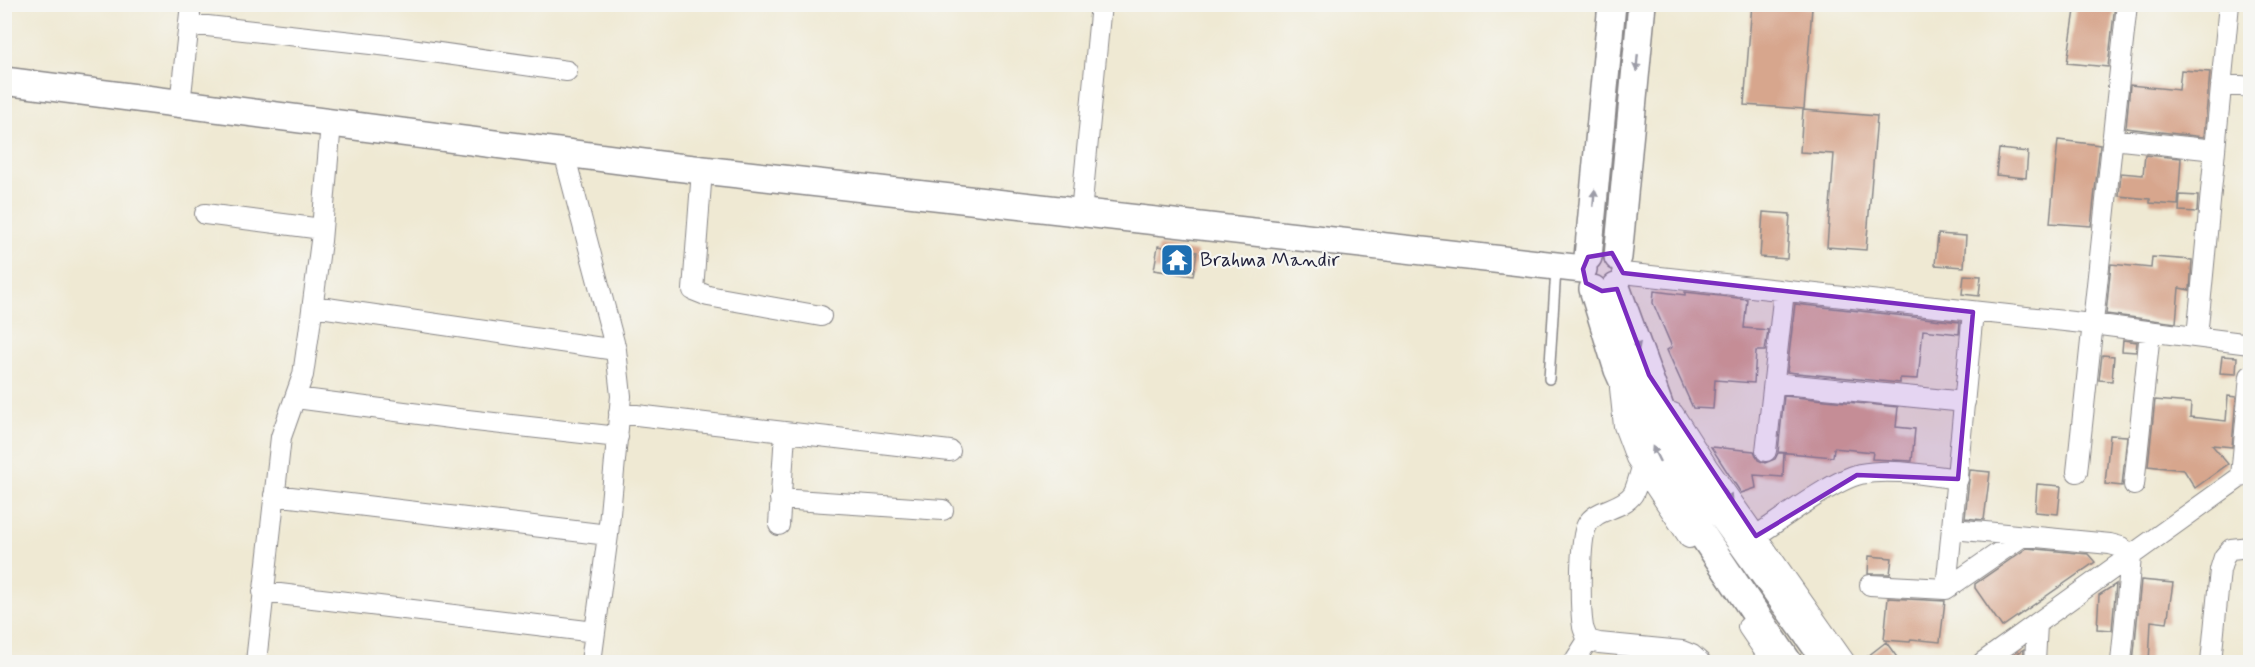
<svg xmlns="http://www.w3.org/2000/svg" width="2255" height="667" viewBox="0 0 2255 667" font-family="Mynerve,sans-serif">
  <style>
    .building { fill: #d7a68d }
    .lines { fill: none; stroke-linecap: round; stroke-linejoin: round }
    .lane-casing { stroke: #888687; stroke-width: 12 }
    .street-casing { stroke: #888687; stroke-width: 22 }
    .secondary-casing { stroke: #888687; stroke-width: 30 }
    .lane { stroke: #fff; stroke-width: 9 }
    .street { stroke: #fff; stroke-width: 20 }
    .secondary { stroke: #fff; stroke-width: 27 }
    .oneway { fill: #9c9ca7 }
    .marked { fill: #7b2cbf; fill-opacity: 0.2; stroke: #7b2cbf; stroke-width: 4.5; stroke-linejoin: round }
    .labels { text-anchor: middle; dominant-baseline: central; stroke-width: 4.5; stroke-linejoin: round; paint-order: stroke }
    .poi-label { font-size: 20px; fill: #22223b; stroke: #f6f6f2; text-anchor: start }
  </style>
  <rect width="100%" height="100%" fill="#f6f6f2"/>
  <filter id="ink" filterUnits="userSpaceOnUse"><feTurbulence type="fractalNoise" baseFrequency=".0167" numOctaves="2"/><feDisplacementMap in="SourceGraphic" scale="12" xChannelSelector="R" yChannelSelector="G"/><feConvolveMatrix kernelMatrix="1 2 1 2 8 2 1 2 1" color-interpolation-filters="sRGB"/></filter>
  <filter id="wash" filterUnits="userSpaceOnUse"><feTurbulence type="fractalNoise" baseFrequency=".008" numOctaves="4" result="noise"/><feDisplacementMap in="SourceGraphic" scale="24" xChannelSelector="R" yChannelSelector="G"/><feGaussianBlur stdDeviation="1.35" result="paint"/><feColorMatrix in="noise" values="0 0 0 0 0 0 0 0 0 0 0 0 0 0 0 0 0 1.4 0 .05"/><feComposite in="paint" operator="in"/></filter>
  <g filter="url(#wash)">
    <rect width="100%" height="100%" fill="#efe9d3"/>
    <g id="blocks">
      <!-- building -->
      <path class="building" d="M1752 4 1812 8 1804 109 1744 105Z
        M2076 4H2115L2108 67 2067 63Z
        M2181 70 2210 72 2204 137 2126 128 2130 85 2179 90Z
        M1803 110 1877 116 1866 250 1827 247 1834 154 1800 152Z
        M2058 140 2100 145 2091 226 2050 223Z
        M1999 149 2028 152 2026 178 1996 175Z
        M2145 155 2181 158 2178 205 2150 203V199L2119 196 2121 173 2143 175Z
        M2180 195 2198 196 2197 212 2179 211Z
        M1763 212 1790 214 1787 259 1760 257Z
        M1938 234 1966 236 1964 267 1935 265Z
        M1158 246 1197 252 1193 276 1154 270Z
        M2152 257 2192 260 2190 290 2179 288 2176 323 2106 314 2111 264 2151 268Z
        M1964 275 1981 276 1979 296 1962 294Z
        M1654 291 1685 295V292L1747 299 1744 328 1768 330 1765 351H1756L1754 383 1715 380 1713 409 1693 408 1667 350 1672 347 1653 303Z
        M1795 304 1960 322 1959 334 1923 330 1918 379 1900 378V383L1787 372Z
        M2123 340 2137 342 2136 352 2122 351Z
        M2102 355 2114 356 2112 381 2099 380Z
        M2222 356 2237 357 2236 374 2220 373Z
        M1784 396 1898 407 1896 427 1915 429 1912 461 1872 459 1873 452 1834 448 1833 457 1778 452Z
        M2228 396 2236 397 2232 447 2212 445 2228 464 2195 488 2184 470 2148 466 2155 400 2191 403 2190 417 2226 421Z
        M2110 435 2127 436 2122 486 2105 484Z
        M1711 447 1754 451 1758 460 1765 463 1775 459 1778 453H1784L1783 477 1754 475 1756 488 1741 493Z
        M1970 470 1990 472 1984 520 1965 518Z
        M2037 484 2061 486 2058 514 2035 512Z
        M2027 548 2088 554 2095 562 2002 627 1975 588V584Z
        M1869 556 1892 558 1890 574H1868Z
        M2141 580 2173 583 2167 623 2151 621 2149 663H2133Z
        M2116 584 2112 630 2097 629 2099 595Z
        M1888 598 1945 601 1940 642 1911 639 1910 642 1884 640Z
        M1886 642 1901 663H1859Z
        M2024 649 2023 663H2003L2007 660Z"/>
    </g>
  </g>
  <g filter="url(#ink)">
    <use href="#blocks" fill-opacity="0" stroke="#888687" stroke-width="1.5"/>
    <g class="lines">
      <defs>
        <path id="lane" d="M1549 379 1556 269"/>
        <path id="street" d="M189 24 389 46 567 71
          M2221 84 2250 87
          M180 104 191 4
          M2112 139 2215 150
          M564 153 616 350 621 396 608 535 591 662
          M702 170 693 290 708 296 821 316
          M1081 213 1101 4
          M205 214 322 229
          M1623 273 2092 324 2250 344
          M313 306 616 350
          M2197 337 2229 4
          M1774 383 1965 402
          M1620 388 1624 426 1636 458 1689 538
          M296 398 458 419 618 437
          M619 413 950 451
          M1673 413 1707 466 1845 662
          M1766 451 1784 291
          M1642 468C1639 476 1637 487 1633 494 1622 510 1596 508 1587 525 1579 540 1580 609 1583 627 1584 631 1586 635 1588 640L1599 643 1682 651 1692 655 1700 662
          M2077 472 2127 4
          M2241 477 2250 376
          M2134 485 2150 332
          M274 495 608 535
          M780 499 943 510
          M779 525 785 433
          M1953 529 2110 544 2121 547 2131 557 2121 662
          M1756 536C1782 519 1832 481 1860 474 1891 468 1927 475 1958 479
          M1870 585 1946 589 2023 536
          M1946 589 1973 312
          M263 592 595 632
          M1748 627 1772 662
          M256 662 281 437 303 375 309 333 321 241 331 123
          M1574 662 1588 640
          M1983 662 2250 470
          M2035 662 2037 624
          M2211 662 2220 570 2224 557 2231 549 2250 547"/>
        <path id="secondary" d="M4 81 667 166 1583 269
          M1588 257 1612 4
          M1618 257 1642 4
          M1616 287 1664 419 1690 471 1827 662
          M1593 289 1618 370 1656 455 1687 512 1788 662"/>
      </defs>
      <!-- lane casing -->
      <use href="#lane" class="lane-casing"/>
      <!-- street casing -->
      <use href="#street" class="street-casing"/>
      <!-- secondary casing -->
      <use href="#secondary" class="secondary-casing"/>
      <!-- lane -->
      <use href="#lane" class="lane"/>
      <!-- street -->
      <use href="#street" class="street"/>
      <!-- secondary -->
      <use href="#secondary" class="secondary"/>
    </g>
    <!-- one-way arrows -->
    <defs><path id="oneway-solid" d="M-6-.8H1V-3.2L6.5 0L1 3.2V.8H-6Z" transform="scale(1.5)"/></defs>
    <g class="oneway">
      <use href="#oneway-solid" transform="translate(1637 63) rotate(95)"/>
      <use href="#oneway-solid" transform="translate(1594 198) rotate(-85)"/>
      <use href="#oneway-solid" transform="translate(1636 342) rotate(70)"/>
      <use href="#oneway-solid" transform="translate(1656 454) rotate(-116)"/>
      <use href="#oneway-solid" transform="translate(1727 494) rotate(55)"/>
    </g>
  </g>
  <!-- marked area -->
  <path class="marked" d="M1612 253 1623 273 1973 312 1958 479 1857 475 1756 536 1649 375 1617 289 1602 291 1586 283 1583 269 1588 257Z"/>
  <!-- icons -->
  <defs>
    <symbol id="temple-square" viewBox="-11 -11 22 22"><rect x="-9" y="-9" width="18" height="18" rx="4" fill="#1f6fb2" stroke="#f6f6f2"/><path d="M0-6L5-2H3V0L6.5 2.5H4V6H1.5V3h-3V6H-4V2.5H-6.5L-3 0V-2H-5Z" fill="#fff"/></symbol>
  </defs>
  <g fill-rule="evenodd">
    <use href="#temple-square" x="1158" y="241" width="38" height="38"/>
  </g>
  <g class="labels">
    <!-- poi labels -->
    <g class="poi-label">
      <text x="1200" y="260">Brahma Mandir</text>
    </g>
  </g>
  <!-- margin -->
  <rect width="2255" height="667" fill="none" stroke="#f6f6f2" stroke-width="24"/>
</svg>
